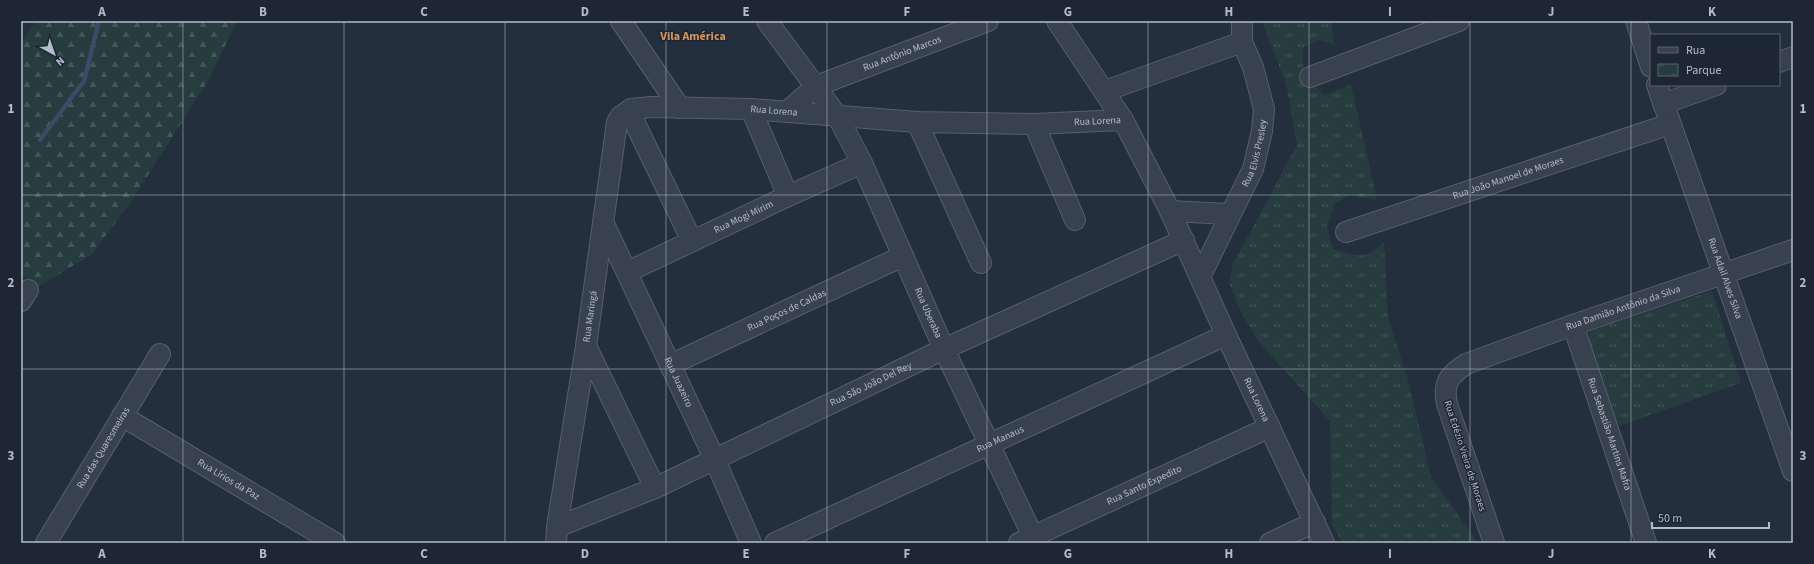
<svg xmlns="http://www.w3.org/2000/svg" width="1814" height="564" viewBox="0 0 1814 564" font-family="'Source Sans 3',sans-serif">
  <style>
    .forest { fill: url(#forest-firs) }
    .park { fill: url(#park-tufts) }
    .lines { fill: none; stroke-linecap: round; stroke-linejoin: round }
    .stream { stroke: #394c67; stroke-width: 4.5 }
    .minor-casing { stroke: #565f6c; stroke-width: 22 }
    .minor { stroke: #38414e; stroke-width: 20 }
    .grid { fill: none; stroke: #b4bcc9; stroke-width: 1; stroke-opacity: 0.55 }
    .labels { text-anchor: middle; dominant-baseline: central; stroke-width: 3; stroke-linejoin: round; paint-order: stroke }
    .street-label { font-size: 10px; fill: #b4bcc9; stroke: #1d2633 }
    .quarter-label { font-size: 12px; font-weight: bold; fill: #d59563; stroke: #1d2633 }
    .neatline { fill: none; stroke: #b4bcc9; stroke-width: 1.5 }
    .grid-label { font-size: 13px; text-anchor: middle; font-weight: bold; fill: #b4bcc9 }
  </style>
  <defs>
    <pattern id="forest-firs" width="22" height="20" patternUnits="userSpaceOnUse"><rect width="22" height="20" fill="#263c3f"/><path d="M5 1l3.5 6h-7zM16 11l3.5 6h-7z" fill="#435659"/></pattern>
    <pattern id="park-tufts" width="24" height="20" patternUnits="userSpaceOnUse"><rect width="24" height="20" fill="#263c3f"/><path d="M3 7l-1-3M5 7V3M7 7l1-3M15 17l-1-3M17 17v-4M19 17l1-3" fill="none" stroke="#435659"/></pattern>
  </defs>
  <rect width="100%" height="100%" fill="#242f3e"/>
  <!-- forest -->
  <path class="forest" d="M36 21H237L209 79 133 199 91 255 39 286 21 275V43Z"/>
  <!-- park -->
  <path class="park" d="M1262 21H1331L1334 44 1317 40 1304 47C1300 73 1306 78 1324 95L1351 85 1377 200 1350 195 1335 203 1327 226 1333 249C1359 256 1363 261 1384 242L1388 317 1409 384 1431 477 1478 543H1343L1332 525 1330 421 1258 341 1239 308 1229 283 1233 264 1297 145 1286 84Z
    M1712 291 1741 383 1619 426 1589 341 1590 332 1594 329Z"/>
  <g class="lines">
    <!-- stream -->
    <path class="stream" d="M40 140 84 81 99 21"/>
    <defs>
      <g id="minor">
        <path d="M621 21 680 108"/>
        <path id="s1" d="M767 21 838 117 862 163 944 349 1036 543"/>
        <path id="s2" d="M1057 21 1123 120 1170 211 1226 335 1324 543"/>
        <path d="M1636 21 1651 67"/>
        <path d="M1779 62 1793 57"/>
        <path d="M1310 77 1459 21"/>
        <path id="s3" d="M1657 85 1793 471"/>
        <path d="M1105 91 1242 42"/>
        <path d="M1663 104 1716 85"/>
        <path d="M751 109 788 196"/>
        <path d="M629 111 692 241"/>
        <path id="s4" d="M787 112 816 86 988 21"/>
        <path d="M917 122 981 263"/>
        <path d="M1034 124 1075 220"/>
        <path d="M1170 211 1229 214"/>
        <path id="s5" d="M603 222 715 460 751 543"/>
        <path id="s6" d="M1346 232 1670 124"/>
        <path id="s7" d="M627 272 788 196 862 163"/>
        <path id="s8" d="M1200 277 1253 169 1262 131 1264 109 1253 67 1242 42V21"/>
        <path d="M21 301 28 290"/>
        <path id="s9" d="M1573 325 1646 543"/>
        <path d="M586 346 655 488"/>
        <path id="s10" d="M670 365 903 256"/>
        <path id="s11" d="M122 416 335 543"/>
        <path id="s12" d="M557 527 655 488 944 349 1184 240"/>
        <path id="s13" d="M46 543 160 354"/>
        <path id="s14" d="M556 543 557 527 586 346 617 122 621 116 631 109 652 107 751 109 917 122 1034 124 1123 120"/>
        <path id="s15" d="M775 543 1226 335"/>
        <path id="s16" d="M1019 543 1270 427"/>
        <path d="M1270 543 1315 522"/>
        <path id="s17" d="M1494 543 1447 404C1443 383 1448 376 1466 364L1573 325 1793 250"/>
      </g>
    </defs>
    <!-- minor casing -->
    <use href="#minor" class="minor-casing"/>
    <!-- minor -->
    <use href="#minor" class="minor"/>
  </g>
  <!-- grid -->
  <path class="grid" d="M183 21V543M344 21V543M505 21V543M666 21V543M827 21V543M987 21V543M1148 21V543M1309 21V543M1470 21V543M1631 21V543M21 195H1793M21 369H1793"/>
  <g class="labels">
    <!-- street labels -->
    <g class="street-label">
      <text stroke="none"><textPath href="#s4" startOffset="131">Rua Antônio Marcos</textPath></text>
      <text stroke="none"><textPath href="#s14" startOffset="588">Rua Lorena</textPath></text>
      <text stroke="none"><textPath href="#s14" startOffset="912">Rua Lorena</textPath></text>
      <text stroke="none"><textPath href="#s8" startOffset="136">Rua Elvis Presley</textPath></text>
      <text stroke="none"><textPath href="#s6" startOffset="171">Rua João Manoel de Moraes</textPath></text>
      <text stroke="none"><textPath href="#s7" startOffset="129">Rua Mogi Mirim</textPath></text>
      <text stroke="none"><textPath href="#s3" startOffset="205">Rua Adail Alves Silva</textPath></text>
      <text stroke="none"><textPath href="#s17" startOffset="362">Rua Damião Antônio da Silva</textPath></text>
      <text stroke="none"><textPath href="#s10" startOffset="129">Rua Poços de Caldas</textPath></text>
      <text stroke="none"><textPath href="#s1" startOffset="335">Rua Uberaba</textPath></text>
      <text stroke="none"><textPath href="#s14" startOffset="229">Rua Maringá</textPath></text>
      <text stroke="none"><textPath href="#s5" startOffset="177">Rua Juazeiro</textPath></text>
      <text stroke="none"><textPath href="#s12" startOffset="345">Rua São João Del Rey</textPath></text>
      <text stroke="none"><textPath href="#s2" startOffset="429">Rua Lorena</textPath></text>
      <text stroke="none"><textPath href="#s9" startOffset="115">Rua Sebastião Martins Mafra</textPath></text>
      <text stroke="none"><textPath href="#s15" startOffset="248">Rua Manaus</textPath></text>
      <text stroke="none"><textPath href="#s13" startOffset="111">Rua das Quaresmeiras</textPath></text>
      <text transform="translate(1465 456) rotate(72)">Rua Edézio Vieira de Moraes</text>
      <text stroke="none"><textPath href="#s11" startOffset="124">Rua Lírios da Paz</textPath></text>
      <text stroke="none"><textPath href="#s16" startOffset="138">Rua Santo Expedito</textPath></text>
    </g>
    <!-- quarter labels -->
    <g class="quarter-label">
      <text x="693" y="36">Vila América</text>
    </g>
  </g>
  <!-- border -->
  <rect width="1814" height="564" fill="none" stroke="#1d2633" stroke-width="44"/>
  <!-- legend -->
  <rect x="1650" y="34" width="130" height="52" fill="#1d2633" stroke="#59626f"/>
  <rect x="1658" y="47" width="20" height="6" fill="#38414e" stroke="#59626f"/>
  <text x="1686" y="54" font-size="12" fill="#b4bcc9">Rua</text>
  <rect x="1658" y="64" width="20" height="12" fill="url(#park-tufts)" stroke="#59626f"/>
  <text x="1686" y="74" font-size="12" fill="#b4bcc9">Parque</text>
  <!-- north arrow -->
  <g transform="translate(54 54) rotate(140)" stroke="#1d2633" stroke-width="3" paint-order="stroke">
  <path d="M0-3L7 15L0 10L-7 15Z" fill="#b4bcc9"/>
  <text y="-6" font-size="11" font-weight="bold" text-anchor="middle" fill="#b4bcc9">N</text>
  </g>
  <!-- scale -->
  <path d="M1652 522v6h117v-6" fill="none" stroke="#b4bcc9" stroke-width="2"/>
  <text x="1658" y="522" font-size="12" fill="#b4bcc9" stroke="#1d2633" stroke-width="3" paint-order="stroke">50 m</text>
  <rect x="22" y="22" width="1770" height="520" class="neatline"/>
  <g class="grid-label">
    <text x="102" y="16">A</text>
    <text x="263" y="16">B</text>
    <text x="424" y="16">C</text>
    <text x="585" y="16">D</text>
    <text x="746" y="16">E</text>
    <text x="907" y="16">F</text>
    <text x="1068" y="16">G</text>
    <text x="1229" y="16">H</text>
    <text x="1390" y="16">I</text>
    <text x="1551" y="16">J</text>
    <text x="1712" y="16">K</text>
    <text x="11" y="113">1</text>
    <text x="1803" y="113">1</text>
    <text x="11" y="287">2</text>
    <text x="1803" y="287">2</text>
    <text x="11" y="460">3</text>
    <text x="1803" y="460">3</text>
    <text x="102" y="558">A</text>
    <text x="263" y="558">B</text>
    <text x="424" y="558">C</text>
    <text x="585" y="558">D</text>
    <text x="746" y="558">E</text>
    <text x="907" y="558">F</text>
    <text x="1068" y="558">G</text>
    <text x="1229" y="558">H</text>
    <text x="1390" y="558">I</text>
    <text x="1551" y="558">J</text>
    <text x="1712" y="558">K</text>
  </g>
</svg>
